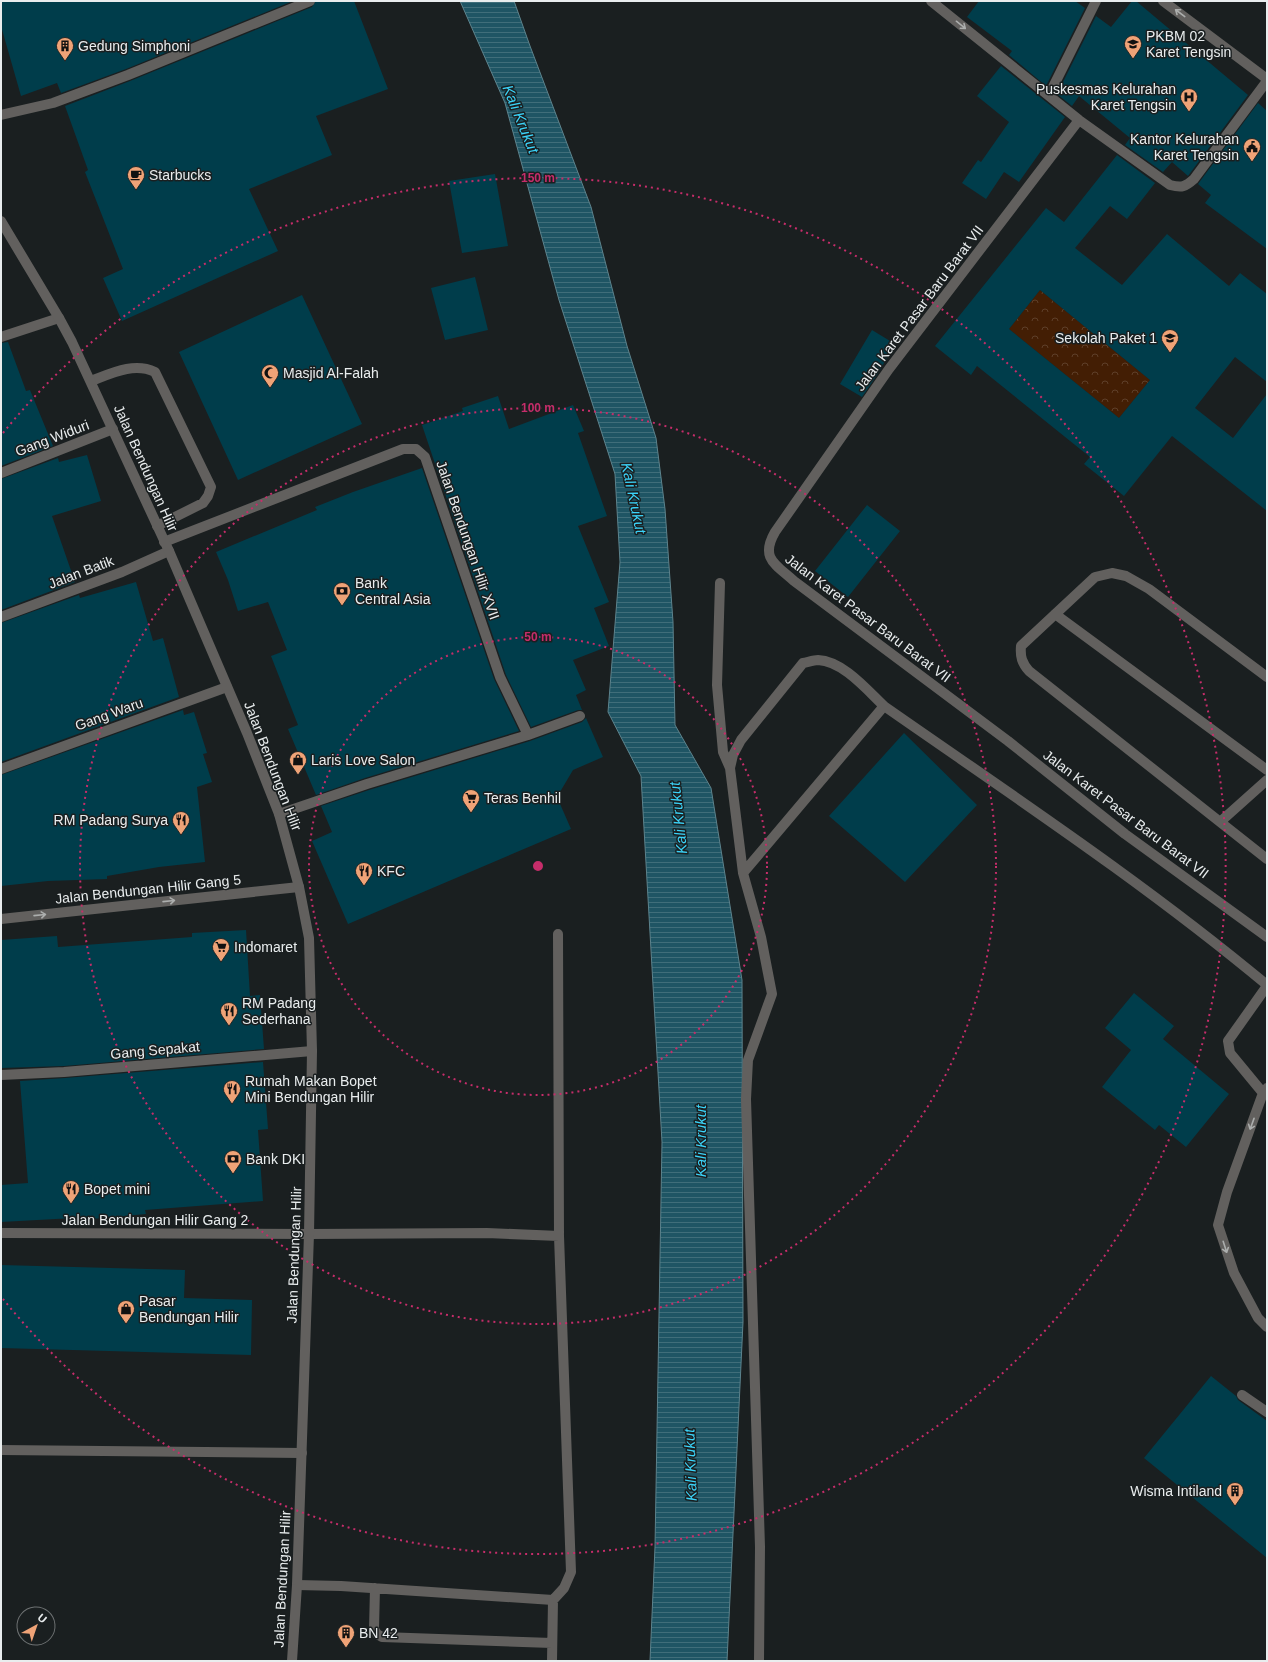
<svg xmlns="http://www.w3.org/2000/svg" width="1268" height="1662" viewBox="0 0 1268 1662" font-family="Helvetica,sans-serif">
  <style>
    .park { fill: url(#park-crowns) }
    .water { fill: url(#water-rules); stroke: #5c838d }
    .building { fill: #003d4b; fill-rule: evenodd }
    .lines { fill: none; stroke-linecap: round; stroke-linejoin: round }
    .service { stroke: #62605e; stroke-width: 10 }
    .minor { stroke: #62605e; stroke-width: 10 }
    .tertiary { stroke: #62605e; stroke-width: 10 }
    .oneway { stroke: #acaead }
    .ring { fill: none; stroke: #c62d6a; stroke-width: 2; stroke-dasharray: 2 4 }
    .labels { text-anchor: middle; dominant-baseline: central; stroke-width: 3; stroke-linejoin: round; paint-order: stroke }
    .poi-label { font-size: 14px; fill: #e9edee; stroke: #1a1f20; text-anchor: start }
    .street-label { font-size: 14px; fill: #e9edee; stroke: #1a1f20 }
    .water-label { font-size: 15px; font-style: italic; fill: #3bd3f8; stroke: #1a1f20 }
    .centre { fill: #c62d6a; stroke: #1a1f20; stroke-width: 2 }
    .ring-label { font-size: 12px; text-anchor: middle; font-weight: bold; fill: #c62d6a; stroke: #1a1f20; stroke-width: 3; stroke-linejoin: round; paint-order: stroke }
  </style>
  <defs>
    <pattern id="park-crowns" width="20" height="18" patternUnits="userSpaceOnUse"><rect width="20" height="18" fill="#431e04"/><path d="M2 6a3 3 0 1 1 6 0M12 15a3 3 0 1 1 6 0" fill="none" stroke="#5e3f29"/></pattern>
    <pattern id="water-rules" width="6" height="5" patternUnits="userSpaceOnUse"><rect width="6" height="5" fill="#1f5564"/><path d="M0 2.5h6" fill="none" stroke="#406e7a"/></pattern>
  </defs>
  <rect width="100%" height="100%" fill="#1a1f20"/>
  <!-- park -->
  <path class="park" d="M1040 290 1150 380 1119 418 1009 329Z"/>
  <!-- water -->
  <path class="water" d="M460 1H514L530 46 591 207 627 346 656 438 665 509 673 622 675 725 711 788 742 980 743 1322 727 1661H650L655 1547 662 1142 641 776 608 712 620 562 615 474 559 300 505 103Z"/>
  <!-- building -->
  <path class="building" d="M1 1H293L126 69 61 93 57 83 21 96 1 26Z
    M316 1H354L388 89 316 116 332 155 249 189 278 251 122 321 103 278 123 269 85 172 88 170 65 106 130 81 312 7Z
    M979 1H1075L1085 8 1046 86 1009 55 1012 51 967 17Z
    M1132 1H1136L1248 95 1188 176 1172 162 1163 172 1125 145 1130 138 1079 96 1072 106 1057 94 1096 16 1111 27Z
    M1001 66 1065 117 1019 182 1004 172 986 199 962 183 978 160 981 162 1009 122 977 96Z
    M1258 103 1267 111V249L1205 203 1211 195 1198 184Z
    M1117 155 1155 183 1127 219 1110 206 1075 248 1122 285 1167 234 1229 286 1240 273 1267 294V382L1235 357 1195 408 1233 438 1267 394V511L1172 436 1124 496 1084 464 1090 457 977 366 971 375 935 346 1046 208 1064 222ZM1040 290 1150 380 1119 418 1009 329Z
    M495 174 508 246 462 253 449 181Z
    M475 277 488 330 445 340 431 288Z
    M302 295 362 424 238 480 179 352Z
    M872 330 895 344 877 375 862 397 840 384Z
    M8 342 26 391 30 390 53 446 1 466V343Z
    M498 396 509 429 573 405 584 431 578 433 607 516 578 526 609 602 594 608 609 646 573 660 586 690 576 695 582 710H578L531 727 506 675 422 425 463 411 462 408Z
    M87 455 101 501 52 516 75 582 1 610V479L58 458 59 462Z
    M422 468 494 679 519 731 365 778 316 795 288 729 298 725 271 656 287 650 268 602 238 611 228 580 216 552 317 510 315 507 353 492Z
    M867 505 900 531 848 597 815 571Z
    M136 582 153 641 163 638 179 697 1 762V623L79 595 80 598Z
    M183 710 184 715 194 712 207 753 203 754 212 782 197 787 205 862 159 867 107 876V879L48 881 1 886V775Z
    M586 718 603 757 573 770 557 797 571 829 348 924 312 841 332 832 321 806 369 790 530 741 582 722Z
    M904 733 977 805 905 882 829 816Z
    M246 930 250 996 260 995 264 1049 64 1066 1 1068V940L57 936 58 947 192 937V933Z
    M1134 993 1174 1026 1163 1039 1229 1094 1186 1147 1159 1125 1155 1130 1102 1087 1131 1050 1105 1028Z
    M263 1062 268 1129 258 1130 263 1201 145 1210 146 1214 92 1219V1217L1 1222V1185L28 1183 20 1081 65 1078Z
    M1 1265 185 1270 184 1298 252 1300 251 1355 1 1348Z
    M1211 1376 1236 1396 1238 1400 1267 1421V1558L1144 1458Z"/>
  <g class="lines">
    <!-- service -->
    <path class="service" d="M91 381C112 373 134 362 155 372L211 487 208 496 203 503 157 526
      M720 583 717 685 723 752 730 768
      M1055 614 1267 770
      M1267 677 1149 589 1126 576 1112 573 1095 577 1021 646C1020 657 1022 663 1029 671L1267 859
      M1220 822 1267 780
      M743 873 730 768 733 755 741 740 803 663C808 662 814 660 818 660 843 661 867 690 884 706
      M1267 1088 1263 1093 1227 1192 1218 1225 1234 1273 1258 1318 1267 1327
      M1263 1093 1230 1053 1228 1041 1267 986
      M309 1234 487 1233 559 1236
      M1242 1395 1267 1412
      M1 1450 302 1453
      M297 1585 341 1586 553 1600 564 1588 571 1572 559 1236 558 934
      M375 1588 374 1629 377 1634 382 1637 552 1643
      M552 1661 553 1600
      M759 1661 760 1547 746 1099 748 1060 772 994 761 937 743 873 884 706C1013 796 1146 884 1267 985"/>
    <!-- minor -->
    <path class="minor" d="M931 1 1079 120 1170 185C1182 188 1185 187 1194 179L1267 81
      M1163 1 1267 79
      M1049 95 1096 1
      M1 115 53 103 128 75 310 1
      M1079 120 889 369 775 532C760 558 775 564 794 581L1008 741 1125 834 1267 937
      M1 337 59 318
      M1 473 113 429
      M164 542 403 449H416L425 457 500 677 528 735
      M1 617 122 572 169 551
      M1 769 227 687
      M279 814 367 784 528 735 580 716
      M1 919 299 887
      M1 1075 64 1072 312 1051
      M1 1233 309 1234"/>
    <!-- tertiary -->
    <path class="tertiary" d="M1 221 59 318 72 342 169 551 247 733 279 814 299 887 309 938 312 1051 309 1234 297 1585 292 1661"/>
  </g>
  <!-- one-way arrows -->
  <defs><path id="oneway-shaft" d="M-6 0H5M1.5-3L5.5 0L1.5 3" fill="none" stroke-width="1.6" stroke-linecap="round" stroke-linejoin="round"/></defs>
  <g class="oneway">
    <use href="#oneway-shaft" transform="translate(1180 13) rotate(-143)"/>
    <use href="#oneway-shaft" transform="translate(961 25) rotate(39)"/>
    <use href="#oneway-shaft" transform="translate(169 901) rotate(-6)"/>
    <use href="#oneway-shaft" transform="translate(40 915) rotate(-6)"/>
    <use href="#oneway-shaft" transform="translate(1252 1124) rotate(110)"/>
    <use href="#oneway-shaft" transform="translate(1225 1247) rotate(72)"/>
  </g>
  <!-- distance rings -->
  <g class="ring">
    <circle cx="538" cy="866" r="229"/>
    <circle cx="538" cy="866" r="458"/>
    <path d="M3 433A688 688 0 1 1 3 1299"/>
  </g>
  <!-- icons -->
  <defs>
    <symbol id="school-pin" viewBox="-11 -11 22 30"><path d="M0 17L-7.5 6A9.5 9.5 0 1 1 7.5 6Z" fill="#efa377" stroke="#1a1f20"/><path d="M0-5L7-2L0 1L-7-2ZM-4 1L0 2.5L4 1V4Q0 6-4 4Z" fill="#111"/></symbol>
    <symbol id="building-pin" viewBox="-11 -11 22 30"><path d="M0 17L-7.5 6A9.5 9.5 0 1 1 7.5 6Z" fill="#efa377" stroke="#1a1f20"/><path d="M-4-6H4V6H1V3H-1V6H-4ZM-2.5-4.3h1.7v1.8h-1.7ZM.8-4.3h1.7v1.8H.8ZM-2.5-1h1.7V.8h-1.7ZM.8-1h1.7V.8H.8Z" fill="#111"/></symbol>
    <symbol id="hospital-pin" viewBox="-11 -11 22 30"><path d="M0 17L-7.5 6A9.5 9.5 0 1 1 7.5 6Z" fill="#efa377" stroke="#1a1f20"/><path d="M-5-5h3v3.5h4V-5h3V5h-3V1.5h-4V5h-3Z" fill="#111"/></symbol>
    <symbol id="civic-pin" viewBox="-11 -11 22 30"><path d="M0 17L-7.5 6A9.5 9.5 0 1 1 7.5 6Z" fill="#efa377" stroke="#1a1f20"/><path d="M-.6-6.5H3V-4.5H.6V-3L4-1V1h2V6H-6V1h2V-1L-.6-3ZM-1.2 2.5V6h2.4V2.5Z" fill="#111"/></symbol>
    <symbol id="cafe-pin" viewBox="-11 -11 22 30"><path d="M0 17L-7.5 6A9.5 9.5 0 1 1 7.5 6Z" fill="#efa377" stroke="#1a1f20"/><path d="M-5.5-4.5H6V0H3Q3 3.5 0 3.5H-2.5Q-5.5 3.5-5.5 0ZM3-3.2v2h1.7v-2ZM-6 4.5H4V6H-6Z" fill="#111"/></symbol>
    <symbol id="mosque-pin" viewBox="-11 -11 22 30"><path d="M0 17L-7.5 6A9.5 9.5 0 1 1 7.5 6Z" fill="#efa377" stroke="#1a1f20"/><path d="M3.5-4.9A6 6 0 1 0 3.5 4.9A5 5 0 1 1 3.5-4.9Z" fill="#111"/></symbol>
    <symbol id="bank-pin" viewBox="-11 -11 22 30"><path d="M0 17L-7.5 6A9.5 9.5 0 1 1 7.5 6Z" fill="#efa377" stroke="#1a1f20"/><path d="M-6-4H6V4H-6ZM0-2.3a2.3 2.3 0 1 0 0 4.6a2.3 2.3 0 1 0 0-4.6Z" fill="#111"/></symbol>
    <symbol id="shop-pin" viewBox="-11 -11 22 30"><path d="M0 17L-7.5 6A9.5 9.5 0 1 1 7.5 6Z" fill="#efa377" stroke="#1a1f20"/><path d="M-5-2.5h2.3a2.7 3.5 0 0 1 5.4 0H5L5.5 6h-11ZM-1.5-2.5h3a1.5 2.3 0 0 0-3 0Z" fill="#111"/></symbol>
    <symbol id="supermarket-pin" viewBox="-11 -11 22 30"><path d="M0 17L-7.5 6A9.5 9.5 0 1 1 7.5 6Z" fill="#efa377" stroke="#1a1f20"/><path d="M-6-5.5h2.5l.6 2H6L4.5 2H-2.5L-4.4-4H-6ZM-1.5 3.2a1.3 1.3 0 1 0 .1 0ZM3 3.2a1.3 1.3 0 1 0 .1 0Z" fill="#111"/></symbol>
    <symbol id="restaurant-pin" viewBox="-11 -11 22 30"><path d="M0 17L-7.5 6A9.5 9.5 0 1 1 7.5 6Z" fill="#efa377" stroke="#1a1f20"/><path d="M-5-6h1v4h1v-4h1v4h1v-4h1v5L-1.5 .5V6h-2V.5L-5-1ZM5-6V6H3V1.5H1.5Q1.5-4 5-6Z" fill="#111"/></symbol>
  </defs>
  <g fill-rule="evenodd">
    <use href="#school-pin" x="1123" y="34" width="20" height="27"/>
    <use href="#building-pin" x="55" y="36" width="20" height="27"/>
    <use href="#hospital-pin" x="1179" y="87" width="20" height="27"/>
    <use href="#civic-pin" x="1242" y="137" width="20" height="27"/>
    <use href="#cafe-pin" x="126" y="165" width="20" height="27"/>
    <use href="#school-pin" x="1160" y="328" width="20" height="27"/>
    <use href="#mosque-pin" x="260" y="363" width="20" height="27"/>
    <use href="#bank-pin" x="332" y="581" width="20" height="27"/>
    <use href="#shop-pin" x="288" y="750" width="20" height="27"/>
    <use href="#supermarket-pin" x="461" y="788" width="20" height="27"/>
    <use href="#restaurant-pin" x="171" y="810" width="20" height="27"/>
    <use href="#restaurant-pin" x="354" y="861" width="20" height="27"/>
    <use href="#supermarket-pin" x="211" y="937" width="20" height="27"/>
    <use href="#restaurant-pin" x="219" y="1001" width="20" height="27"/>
    <use href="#restaurant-pin" x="222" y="1079" width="20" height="27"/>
    <use href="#bank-pin" x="223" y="1149" width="20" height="27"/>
    <use href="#restaurant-pin" x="61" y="1179" width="20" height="27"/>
    <use href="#shop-pin" x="116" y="1299" width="20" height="27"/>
    <use href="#building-pin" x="1225" y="1481" width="20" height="27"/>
    <use href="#building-pin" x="336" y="1623" width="20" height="27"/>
  </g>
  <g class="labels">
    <!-- poi labels -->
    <g class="poi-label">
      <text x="1146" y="36">PKBM 02<tspan x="1146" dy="16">Karet Tengsin</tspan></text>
      <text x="78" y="46">Gedung Simphoni</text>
      <text x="1176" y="89" text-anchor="end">Puskesmas Kelurahan<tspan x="1176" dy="16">Karet Tengsin</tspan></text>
      <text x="1239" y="139" text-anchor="end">Kantor Kelurahan<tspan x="1239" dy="16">Karet Tengsin</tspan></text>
      <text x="149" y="175">Starbucks</text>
      <text x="1157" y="338" text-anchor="end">Sekolah Paket 1</text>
      <text x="283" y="373">Masjid Al-Falah</text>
      <text x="355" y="583">Bank<tspan x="355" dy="16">Central Asia</tspan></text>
      <text x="311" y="760">Laris Love Salon</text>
      <text x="484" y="798">Teras Benhil</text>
      <text x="168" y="820" text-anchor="end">RM Padang Surya</text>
      <text x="377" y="871">KFC</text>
      <text x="234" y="947">Indomaret</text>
      <text x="242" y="1003">RM Padang<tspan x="242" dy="16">Sederhana</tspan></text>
      <text x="245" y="1081">Rumah Makan Bopet<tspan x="245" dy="16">Mini Bendungan Hilir</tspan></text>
      <text x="246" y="1159">Bank DKI</text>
      <text x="84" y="1189">Bopet mini</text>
      <text x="139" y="1301">Pasar<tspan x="139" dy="16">Bendungan Hilir</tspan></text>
      <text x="1222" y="1491" text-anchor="end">Wisma Intiland</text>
      <text x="359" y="1633">BN 42</text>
    </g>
    <!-- street labels -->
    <g class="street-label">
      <text transform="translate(919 308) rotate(-53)">Jalan Karet Pasar Baru Barat VII</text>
      <text transform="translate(52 438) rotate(-21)">Gang Widuri</text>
      <text transform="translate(146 468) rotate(66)">Jalan Bendungan Hilir</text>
      <text transform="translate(468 540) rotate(71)">Jalan Bendungan Hilir XVII</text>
      <text transform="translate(81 572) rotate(-21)">Jalan Batik</text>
      <text transform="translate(868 618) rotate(37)">Jalan Karet Pasar Baru Barat VII</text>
      <text transform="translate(109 714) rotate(-20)">Gang Waru</text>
      <text transform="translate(273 766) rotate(69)">Jalan Bendungan Hilir</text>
      <text transform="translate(1126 814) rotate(37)">Jalan Karet Pasar Baru Barat VII</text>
      <text transform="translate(148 889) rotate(-6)">Jalan Bendungan Hilir Gang 5</text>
      <text transform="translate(155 1050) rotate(-5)">Gang Sepakat</text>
      <text x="155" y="1220">Jalan Bendungan Hilir Gang 2</text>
      <text transform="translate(294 1255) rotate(-88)">Jalan Bendungan Hilir</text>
      <text transform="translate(282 1579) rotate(-87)">Jalan Bendungan Hilir</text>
    </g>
    <!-- water labels -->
    <g class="water-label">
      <text transform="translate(521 119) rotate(68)">Kali Krukut</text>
      <text transform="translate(634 498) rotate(78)">Kali Krukut</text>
      <text transform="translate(678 818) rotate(-96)">Kali Krukut</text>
      <text transform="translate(700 1141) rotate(-90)">Kali Krukut</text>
      <text transform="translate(690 1465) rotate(-92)">Kali Krukut</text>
    </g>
  </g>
  <circle cx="538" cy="866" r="6" class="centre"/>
  <g class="ring-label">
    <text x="538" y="182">150 m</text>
    <text x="538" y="412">100 m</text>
    <text x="538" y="641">50 m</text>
  </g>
  <!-- border -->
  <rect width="1268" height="1662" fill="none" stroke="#e9edee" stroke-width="4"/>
  <!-- north arrow -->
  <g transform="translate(36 1626) rotate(40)"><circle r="19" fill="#1a1f20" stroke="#6d7172"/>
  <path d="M0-3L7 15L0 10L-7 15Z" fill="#efa377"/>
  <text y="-6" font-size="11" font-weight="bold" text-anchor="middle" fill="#e9edee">U</text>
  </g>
</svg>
